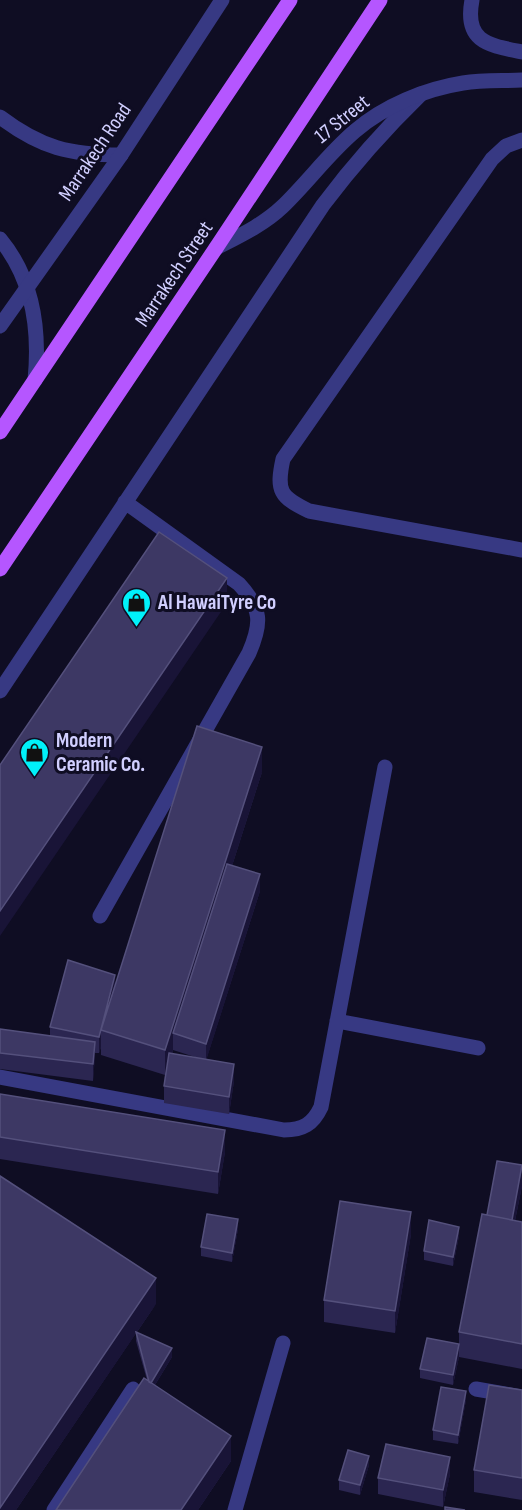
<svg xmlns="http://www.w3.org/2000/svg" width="522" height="1510" viewBox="0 0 522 1510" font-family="'Sofia Sans Condensed',sans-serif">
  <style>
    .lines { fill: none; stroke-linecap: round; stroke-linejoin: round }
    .lane { stroke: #373983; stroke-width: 15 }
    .street { stroke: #373983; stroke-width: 15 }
    .primary { stroke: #b556ff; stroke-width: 15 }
    .wall { fill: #2b2651; fill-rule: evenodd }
    .shaded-wall { fill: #191437 }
    .building { fill: #3d3864; stroke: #54507c; stroke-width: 1.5 }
    .labels { text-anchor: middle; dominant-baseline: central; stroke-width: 6; stroke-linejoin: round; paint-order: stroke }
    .street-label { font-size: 21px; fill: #d1cfff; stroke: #0f0d23 }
    .poi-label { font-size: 21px; font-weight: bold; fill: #d1cfff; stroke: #0f0d23; text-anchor: start }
  </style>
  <rect width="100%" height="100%" fill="#0f0d23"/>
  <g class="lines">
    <!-- lane -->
    <path class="lane" d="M0 117C41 148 70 155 121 155
      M522 140 506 146 492 159 283 459C276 491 280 497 309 511L522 550
      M0 239C34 280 40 330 35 380
      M0 691 323 205C353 165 385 129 421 94
      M100 916 249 653C262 623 262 609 239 584L125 502
      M337 1021 478 1048
      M0 1077 284 1130C303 1130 313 1124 321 1107L385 767
      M476 1389 522 1397
      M54 1510 133 1389
      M235 1510 283 1343"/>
    <!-- street -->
    <path class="street" d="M472 0C464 42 488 45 522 52
      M216 248C239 236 263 225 282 207 308 182 328 154 355 131 384 106 425 89 463 83 482 80 503 81 522 80
      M0 326 121 155 222 0"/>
    <!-- primary -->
    <path class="primary" d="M0 432 290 0
      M0 569 216 248 380 0"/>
  </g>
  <!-- wall -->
  <path class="wall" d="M262 772 232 866 260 891 206 1060 234 1081 229 1114 164 1103V1086L165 1075 101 1055V1047L99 1053H95L93 1081 0 1069V1029L50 1036V1027L115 984ZM173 1050 198 1058 172 1054Z
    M0 1094 225 1152 218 1194 0 1159Z
    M522 1165V1186L515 1221 522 1222V1369L459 1357 453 1385 420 1378V1369L459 1344V1332L487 1215Z
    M238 1229 232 1262 201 1256V1247Z
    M411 1234 395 1333 324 1322V1300Z
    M459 1236 453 1266 424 1260V1251Z
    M156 1304 137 1332 172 1357 155 1385 231 1461 198 1510H56L147 1380 136 1341V1333L16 1510H0Z
    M522 1390V1500L474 1492V1470Z
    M466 1400 458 1444 433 1440V1430Z
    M369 1465 360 1495 339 1490V1480Z
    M450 1474 443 1507 378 1494V1478Z"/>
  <!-- shaded-wall -->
  <path class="shaded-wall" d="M227 578V603L0 936V911Z
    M262 747V772L178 1035 173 1033V1050L165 1075V1050Z
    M260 874V891L206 1061V1044Z
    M115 975V992L101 1030Z
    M101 1031V1047L99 1053V1037Z
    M95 1042V1058L93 1081V1064Z
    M234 1064V1081L229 1114V1097Z
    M225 1130V1152L218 1194V1172Z
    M522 1169V1186L511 1240V1223Z
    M411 1212V1234L395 1333V1311Z
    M238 1219V1229L232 1262V1253Z
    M459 1227V1236L453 1266V1257Z
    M156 1278V1304L16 1510H0V1508Z
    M459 1347V1357L453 1385V1375Z
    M172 1348V1357L150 1393V1384Z
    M466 1391V1400L458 1444V1435Z
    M231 1436V1461L198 1510H181Z
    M369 1456V1465L360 1495V1485Z
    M450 1457V1474L443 1507V1490Z"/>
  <!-- building -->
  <path class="building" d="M159 532 227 578 0 911V765Z
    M197 726 262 747 165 1050 101 1030Z
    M227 864 260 874 206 1044 173 1033Z
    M68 960 115 975 99 1037 50 1027Z
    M0 1029 95 1042 93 1064 0 1053Z
    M169 1053 234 1064 229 1097 164 1086Z
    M0 1094 225 1130 218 1172 0 1137Z
    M497 1161 522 1165 512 1220 487 1215Z
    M0 1176 156 1278 0 1508Z
    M340 1201 411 1212 395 1311 324 1300Z
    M207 1214 238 1219 232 1253 201 1247Z
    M482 1214 522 1222V1344L459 1332Z
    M429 1220 459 1227 453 1257 424 1251Z
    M136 1332 172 1348 151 1383 149 1382Z
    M427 1338 459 1344 453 1375 420 1369Z
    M144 1378 231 1436 181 1510H56Z
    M489 1385 522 1390V1478L474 1470Z
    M441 1387 466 1391 458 1435 433 1430Z
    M386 1444 450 1457 443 1490 378 1478Z
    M348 1450 369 1456 360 1485 339 1480Z
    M445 1507 465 1510H445Z"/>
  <!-- icons -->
  <defs>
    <symbol id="shop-pin" viewBox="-11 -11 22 30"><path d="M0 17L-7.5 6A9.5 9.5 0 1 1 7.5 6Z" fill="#00f1fa" stroke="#0f0d23"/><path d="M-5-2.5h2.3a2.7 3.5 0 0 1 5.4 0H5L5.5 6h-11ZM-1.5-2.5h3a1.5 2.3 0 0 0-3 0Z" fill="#111"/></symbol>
  </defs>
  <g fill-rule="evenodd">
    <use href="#shop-pin" x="120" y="586" width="33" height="45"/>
    <use href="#shop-pin" x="18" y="736" width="33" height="45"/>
  </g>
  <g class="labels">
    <!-- street labels -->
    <g class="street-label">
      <text transform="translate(342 119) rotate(-39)">17 Street</text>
      <text transform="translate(95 152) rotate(-56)">Marrakech Road</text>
      <text transform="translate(174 274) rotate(-56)">Marrakech Street</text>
    </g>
    <!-- poi labels -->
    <g class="poi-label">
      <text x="158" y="602">Al HawaiTyre Co</text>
      <text x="56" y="740">Modern<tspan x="56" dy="24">Ceramic Co.</tspan></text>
    </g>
  </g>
</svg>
